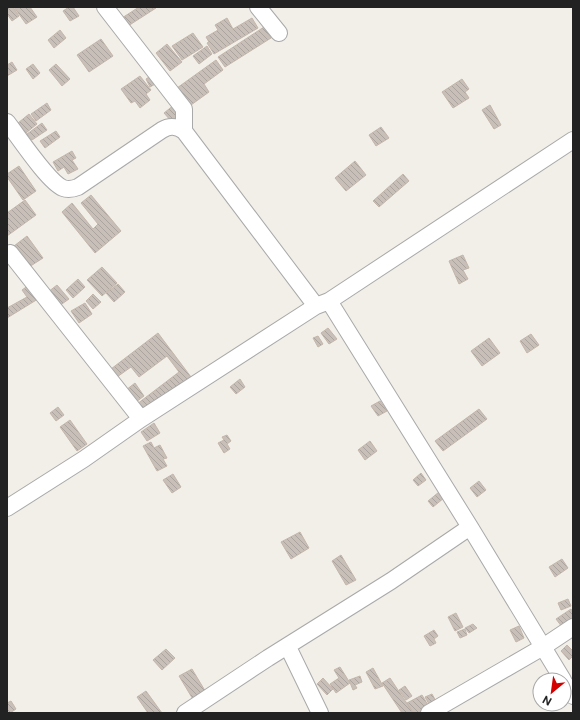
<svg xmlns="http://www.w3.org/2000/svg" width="580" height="720" viewBox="0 0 580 720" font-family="'Public Sans',sans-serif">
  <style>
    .building { fill: url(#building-back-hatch); stroke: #c4b6ab }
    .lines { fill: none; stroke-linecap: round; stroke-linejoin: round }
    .minor-casing { stroke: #a9a9a9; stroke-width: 18 }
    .minor { stroke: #fff; stroke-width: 16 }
  </style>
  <defs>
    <pattern id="building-back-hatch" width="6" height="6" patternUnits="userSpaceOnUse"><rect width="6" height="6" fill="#c7bfb8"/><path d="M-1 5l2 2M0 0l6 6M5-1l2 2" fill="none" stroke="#aba49e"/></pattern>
  </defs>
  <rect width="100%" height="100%" fill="#f2efe9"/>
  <!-- building -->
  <path class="building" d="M7 7H13L19 16 12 21 7 14Z
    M14 7H30L37 17 26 24Z
    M69 7H73L79 16 70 21 63 11Z
    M139 7 156 8 128 26 122 18Z
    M227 18 233 29 252 18 258 28 214 54 207 43 209 42 206 37 218 30 215 25Z
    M264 27 271 38 225 67 218 57Z
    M60 30 66 38 54 48 48 40Z
    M193 33 203 47 182 60 172 46Z
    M101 39 113 56 89 72 77 55Z
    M167 44 182 62 170 71 156 53Z
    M207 46 212 54 199 64 193 56Z
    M216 60 223 70 204 84 209 92 191 105 177 88Z
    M12 62 17 70 7 76V65Z
    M33 64 40 73 33 79 26 69Z
    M56 64 70 79 62 86 49 70Z
    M152 75 157 83 150 87 146 79Z
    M140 76 151 90 146 94 150 100 140 108 135 101 131 103 121 89Z
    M462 79 469 89 465 92 469 98 453 108 442 92Z
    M47 103 51 110 36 121 31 114Z
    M174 105 181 114 171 121 164 113Z
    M490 105 501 125 494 129 482 110Z
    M29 114 37 124 26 133 18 123Z
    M42 123 47 130 32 140 27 134Z
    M381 127 389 138 376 146 369 135Z
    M56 131 60 137 45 148 40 141Z
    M72 151 76 158 72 160 78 169 68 174 64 167 58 171 53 162Z
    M355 161 366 175 346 191 335 178Z
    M19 166 36 191 23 200 7 177V174Z
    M403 174 409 181 379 207 373 201Z
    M91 195 121 231 95 253 62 212 72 203 93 229 98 224 81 203Z
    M25 200 36 215 7 236V213Z
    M27 236 43 258 29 267 14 246Z
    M463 255 469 268 463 270 468 279 459 284 449 261Z
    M102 267 117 283 102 296 87 280Z
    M78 279 85 287 73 298 66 290Z
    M118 284 125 292 114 302 106 293Z
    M29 285 38 299 7 318V308L27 297 22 290Z
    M57 285 69 299 59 306 48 292Z
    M93 294 101 302 93 309 86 301Z
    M85 303 92 314 79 323 71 311Z
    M328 328 337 339 329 344 321 333Z
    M158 333 191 377 144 413 137 404 179 372 167 356 139 377 131 367 117 377 111 369Z
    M531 334 539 345 527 353 520 341Z
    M318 336 323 344 318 347 313 338Z
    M489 338 500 353 482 366 471 351Z
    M240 379 245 387 236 394 230 387Z
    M135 383 144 396 136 402 126 390Z
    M380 401 387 411 378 416 371 406Z
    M58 407 64 415 56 421 50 413Z
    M479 409 487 419 443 451 435 441Z
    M70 420 87 444 77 451 60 427Z
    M154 423 160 433 147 441 141 432Z
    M227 435 231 441 227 444 230 449 224 453 218 443 224 440 222 437Z
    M370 441 377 451 365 460 358 450Z
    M151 442 154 448 160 445 167 458 163 459 167 466 157 471 143 446Z
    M421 473 426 480 418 486 413 480Z
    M173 474 181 487 172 493 163 480Z
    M479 481 486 490 477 497 470 488Z
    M439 492 444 498 433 507 428 501Z
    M300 532 309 548 291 559 281 542Z
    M341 555 356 580 346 585 332 561Z
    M562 559 568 568 555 577 549 567Z
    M568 599 571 606 561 610 558 603Z
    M571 609 573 613V620L562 627 556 619Z
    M456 613 463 627 455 631 448 617Z
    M473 624 477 628 469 633 465 628Z
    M519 626 524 638 516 642 510 630Z
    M465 629 467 635 460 638 457 632Z
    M434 630 438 636 434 639 436 643 430 646 424 636Z
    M567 645 573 651V656L569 660 561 651Z
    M166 649 175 658 162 670 153 660Z
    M340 667 350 683 336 693 330 684 339 678 334 670Z
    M373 668 383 686 375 689 366 672Z
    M192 669 207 694 194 701 179 676Z
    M360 676 362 682 355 685 357 688 353 690 349 680Z
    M323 678 333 689 327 695 317 684Z
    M390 678 412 711 409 713H402L382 683Z
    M405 686 412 696 406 700 399 690Z
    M146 691 162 713H148L137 697Z
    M432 694 437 703 430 706 425 697Z
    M422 695 431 710 425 713H413L407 703Z
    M11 701 16 709 10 713H7V703Z"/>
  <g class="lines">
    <defs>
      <path id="minor" d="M105 7 184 109V131
        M258 7 279 33
        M7 122C18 136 48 182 63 188 68 190 73 189 78 187L162 130C170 125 176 126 184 131L316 306
        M10 253 141 419
        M329 301 470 527 563 680
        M7 508 84 459 141 419 316 306 329 301 573 140
        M288 647 320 713
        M564 682 573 696
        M185 713 268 658 391 581 470 527
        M429 713 543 647 573 627"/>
    </defs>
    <!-- minor casing -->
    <use href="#minor" class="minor-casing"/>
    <!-- minor -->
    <use href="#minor" class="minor"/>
  </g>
  <!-- border -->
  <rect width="580" height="720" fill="none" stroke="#222222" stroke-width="16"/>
  <!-- north arrow -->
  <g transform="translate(552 692) rotate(209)"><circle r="19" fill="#ffffff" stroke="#a7a7a7"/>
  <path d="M0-3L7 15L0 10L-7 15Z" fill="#d40000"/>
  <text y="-6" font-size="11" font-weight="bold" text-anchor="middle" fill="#222222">N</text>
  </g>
</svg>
